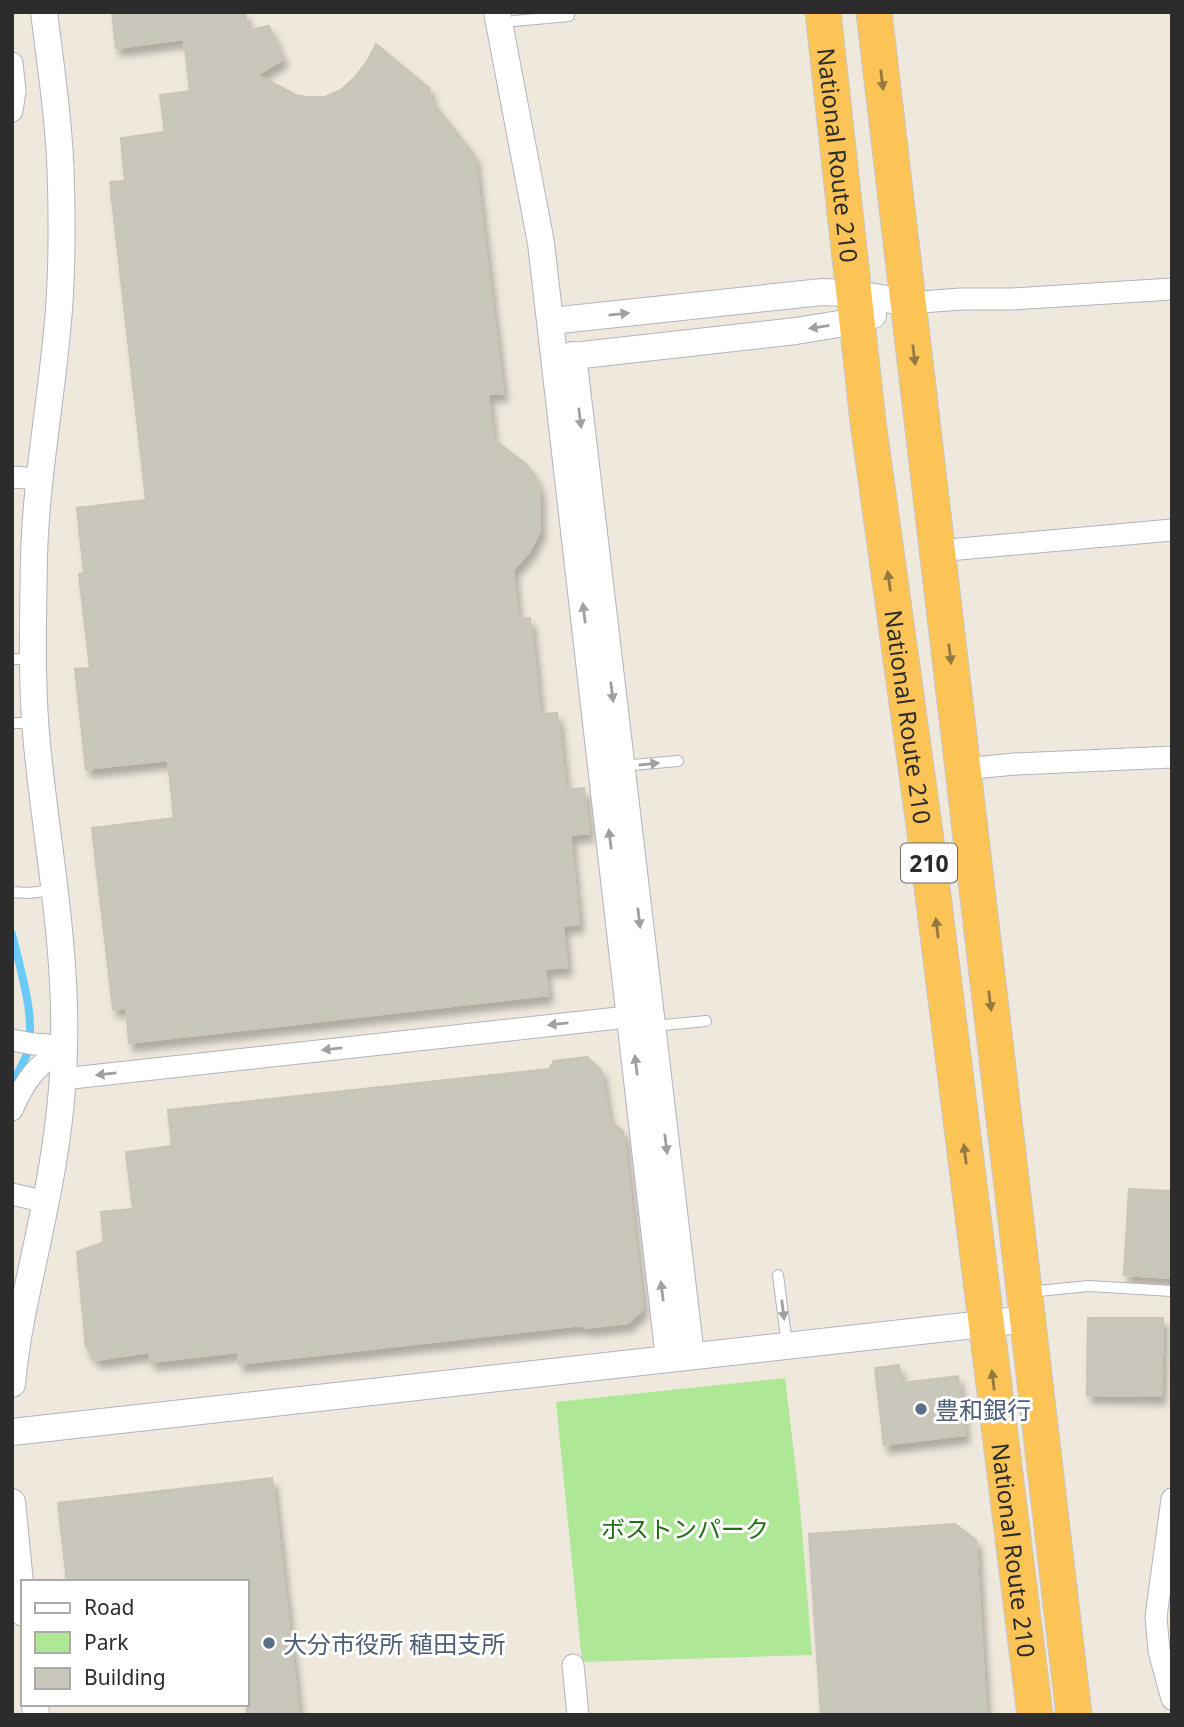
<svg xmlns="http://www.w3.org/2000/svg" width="1184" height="1727" viewBox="0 0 1184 1727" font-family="'Noto Sans','Noto Sans JP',sans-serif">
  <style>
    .green { fill: #aee896 }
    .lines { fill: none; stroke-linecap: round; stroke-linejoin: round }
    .stream { stroke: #6acaf7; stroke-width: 8 }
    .building { fill: #c9c6bc; stroke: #cac4b6; stroke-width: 2; filter: url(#shadow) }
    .service-casing { stroke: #b1b3c0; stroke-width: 12 }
    .minor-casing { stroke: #b1b3c0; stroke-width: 23 }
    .tertiary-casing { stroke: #b1b3c0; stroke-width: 28 }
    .trunk-casing { stroke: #c8c8c8; stroke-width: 37 }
    .service { stroke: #fff; stroke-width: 10 }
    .minor { stroke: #fff; stroke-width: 21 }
    .tertiary { stroke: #fff; stroke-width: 26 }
    .trunk { stroke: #fcc356; stroke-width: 35 }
    .oneway { fill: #947841 }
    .oneway2 { fill: #a0a0a0 }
    .service-dot { fill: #5c6f8a; stroke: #fff; stroke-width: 2.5 }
    .labels { text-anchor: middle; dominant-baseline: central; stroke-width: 6; stroke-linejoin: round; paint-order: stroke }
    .shield { fill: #fff; stroke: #6b6b6b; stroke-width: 2 }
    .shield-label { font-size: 23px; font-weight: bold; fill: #2c2c2c }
    .street-label { font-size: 24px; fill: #2c2c2c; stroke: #fff }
    .service-label { font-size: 24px; fill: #4e5e75; stroke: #fff; text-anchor: start }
    .park-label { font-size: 24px; fill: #236f15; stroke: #fff }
  </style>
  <defs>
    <filter id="shadow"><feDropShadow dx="4.5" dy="8" stdDeviation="3.5" flood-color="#0004"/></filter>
  </defs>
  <rect width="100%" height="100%" fill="#eee8dd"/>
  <!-- green -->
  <path class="green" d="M785 1378 800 1505 812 1655 582 1662 556 1402Z"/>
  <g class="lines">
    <!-- stream -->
    <path class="stream" d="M12 934C20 969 37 1019 27 1054 23 1064 17 1074 12 1084"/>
  </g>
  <!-- building -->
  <path class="building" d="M112 12H245L248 30 269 26 283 59 257 75 296 95 306 97H325L341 90 356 76 368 60 376 44 429 88 431 100 474 155 503 393 488 394 493 439 526 464 535 476 540 491V531L530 551 513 570 518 619 530 618 540 714 557 713 566 790 584 788 589 833 570 835 579 924 563 926 567 967 545 969 548 995 129 1043 126 1008 113 1009 92 828 174 818 168 760 86 769 75 669 90 668 79 574 84 573 77 508 146 500 110 182 125 181 121 138 165 132 160 95 190 91 184 39 116 48Z
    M587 1057 601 1070 609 1120 623 1131 643 1309 628 1323 585 1328 582 1325 239 1364 238 1352 151 1362 149 1352 97 1360 86 1347 77 1252 104 1242 101 1212 133 1209 126 1152 172 1146 168 1110 549 1069 554 1061Z
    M1129 1189 1172 1191V1278L1124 1275Z
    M1088 1318H1163L1161 1396 1087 1395Z
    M899 1365 901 1383 958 1376 965 1435 884 1445 875 1368Z
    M272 1478 299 1715H247V1582H67L58 1503Z
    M955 1524 976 1540 986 1715H821L809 1534Z"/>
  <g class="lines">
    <defs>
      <path id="service" d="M514 21 569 16
        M12 659H33
        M12 723H35
        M621 766 678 761
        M12 892 28 893 55 890
        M653 1026 706 1021
        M778 1275 787 1345
        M1028 1292 1089 1286 1172 1291"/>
      <path id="minor" d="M12 63 15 91 12 111
        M908 303 961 299H1012L1172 289
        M12 477 40 479
        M937 551 1172 530
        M963 769 1015 764 1172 757
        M12 1040 33 1044 64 1046
        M63 1079 645 1015
        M12 1110C27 1076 36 1068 64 1046
        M12 1194 46 1202
        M1172 1499 1156 1617 1159 1651 1172 1699
        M573 1665 578 1715"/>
      <path id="tertiary" d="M497 12 541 243 669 1359
        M551 321 822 292 853 293 908 303
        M573 355 691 1356
        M555 358 796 331 857 321 873 315
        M12 1384C17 1328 31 1275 42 1220 54 1164 63 1106 64 1049 67 946 47 846 37 745 31 683 33 620 34 558 36 475 53 392 59 309 62 268 62 226 61 185 60 127 51 69 44 12
        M12 1432 1028 1319
        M12 1502 23 1613
        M35 1704 36 1715"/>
      <g id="trunk">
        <path id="s1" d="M823 12 868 422 927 847 1035 1715"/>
        <path d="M874 12 1074 1715"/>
      </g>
    </defs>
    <!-- service casing -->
    <use href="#service" class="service-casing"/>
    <!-- minor casing -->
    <use href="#minor" class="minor-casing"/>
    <!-- tertiary casing -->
    <use href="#tertiary" class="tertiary-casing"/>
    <!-- trunk casing -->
    <use href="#trunk" class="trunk-casing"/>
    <!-- service -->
    <use href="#service" class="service"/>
    <!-- minor -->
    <use href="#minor" class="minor"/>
    <!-- tertiary -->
    <use href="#tertiary" class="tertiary"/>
    <!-- trunk -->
    <use href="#trunk" class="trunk"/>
  </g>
  <!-- one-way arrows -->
  <defs><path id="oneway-solid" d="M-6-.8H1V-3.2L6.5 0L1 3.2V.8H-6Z" transform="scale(1.75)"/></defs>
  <g class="oneway">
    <use href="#oneway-solid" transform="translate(882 80) rotate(83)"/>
    <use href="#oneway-solid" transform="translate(914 355) rotate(83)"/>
    <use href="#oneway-solid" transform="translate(889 581) rotate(-98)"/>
    <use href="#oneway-solid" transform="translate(950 654) rotate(83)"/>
    <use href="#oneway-solid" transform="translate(937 928) rotate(-97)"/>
    <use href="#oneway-solid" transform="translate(990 1001) rotate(83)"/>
    <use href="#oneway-solid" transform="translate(965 1154) rotate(-97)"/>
    <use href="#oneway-solid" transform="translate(993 1380) rotate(-97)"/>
  </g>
  <g class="oneway2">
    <use href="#oneway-solid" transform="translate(619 314) rotate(-6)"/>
    <use href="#oneway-solid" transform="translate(819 327) rotate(171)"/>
    <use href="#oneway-solid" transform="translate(580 418) rotate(83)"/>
    <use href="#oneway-solid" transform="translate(584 613) rotate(-97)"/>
    <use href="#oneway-solid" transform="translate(612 692) rotate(83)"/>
    <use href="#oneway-solid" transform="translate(649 764) rotate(-6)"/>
    <use href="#oneway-solid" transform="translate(610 839) rotate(-97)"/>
    <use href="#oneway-solid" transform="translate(639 918) rotate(83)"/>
    <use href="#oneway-solid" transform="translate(558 1024) rotate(174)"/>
    <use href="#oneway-solid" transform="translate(332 1049) rotate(174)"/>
    <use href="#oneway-solid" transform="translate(636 1065) rotate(-97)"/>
    <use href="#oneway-solid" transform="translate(106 1074) rotate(174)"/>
    <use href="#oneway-solid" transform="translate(666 1144) rotate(83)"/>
    <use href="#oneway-solid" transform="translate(662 1291) rotate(-97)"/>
    <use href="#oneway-solid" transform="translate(783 1310) rotate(83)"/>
  </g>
  <!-- markers -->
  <g class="service-dot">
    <circle cx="921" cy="1409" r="7"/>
    <circle cx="269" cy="1643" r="7"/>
  </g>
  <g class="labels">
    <!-- shield labels -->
    <rect class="shield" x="901" y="843.5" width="56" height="39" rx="5"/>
    <g class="shield-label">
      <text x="929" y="863">210</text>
    </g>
    <!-- street labels -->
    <g class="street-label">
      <text stroke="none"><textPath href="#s1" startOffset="144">National Route 210</textPath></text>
      <text stroke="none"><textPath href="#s1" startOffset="710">National Route 210</textPath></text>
      <text stroke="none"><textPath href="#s1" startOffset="1550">National Route 210</textPath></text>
    </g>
    <!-- service labels -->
    <g class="service-label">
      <text x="935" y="1409">豊和銀行</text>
      <text x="283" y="1643">大分市役所 稙田支所</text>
    </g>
    <!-- park labels -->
    <g class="park-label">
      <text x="685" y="1528">ボストンパーク</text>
    </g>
  </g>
  <!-- border -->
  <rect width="1184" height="1727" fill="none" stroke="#2c2c2c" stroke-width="28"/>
  <!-- legend -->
  <rect x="21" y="1580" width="228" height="126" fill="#ffffff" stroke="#ababab" stroke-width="2"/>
  <rect x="35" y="1603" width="35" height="10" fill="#ffffff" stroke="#ababab" stroke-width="2"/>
  <text x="84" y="1615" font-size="21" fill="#2c2c2c">Road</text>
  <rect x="35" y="1632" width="35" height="21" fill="#aee896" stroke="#ababab" stroke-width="2"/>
  <text x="84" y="1650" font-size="21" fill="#2c2c2c">Park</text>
  <rect x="35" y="1668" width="35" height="21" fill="#c9c6bc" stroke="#ababab" stroke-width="2"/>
  <text x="84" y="1685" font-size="21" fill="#2c2c2c">Building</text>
</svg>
